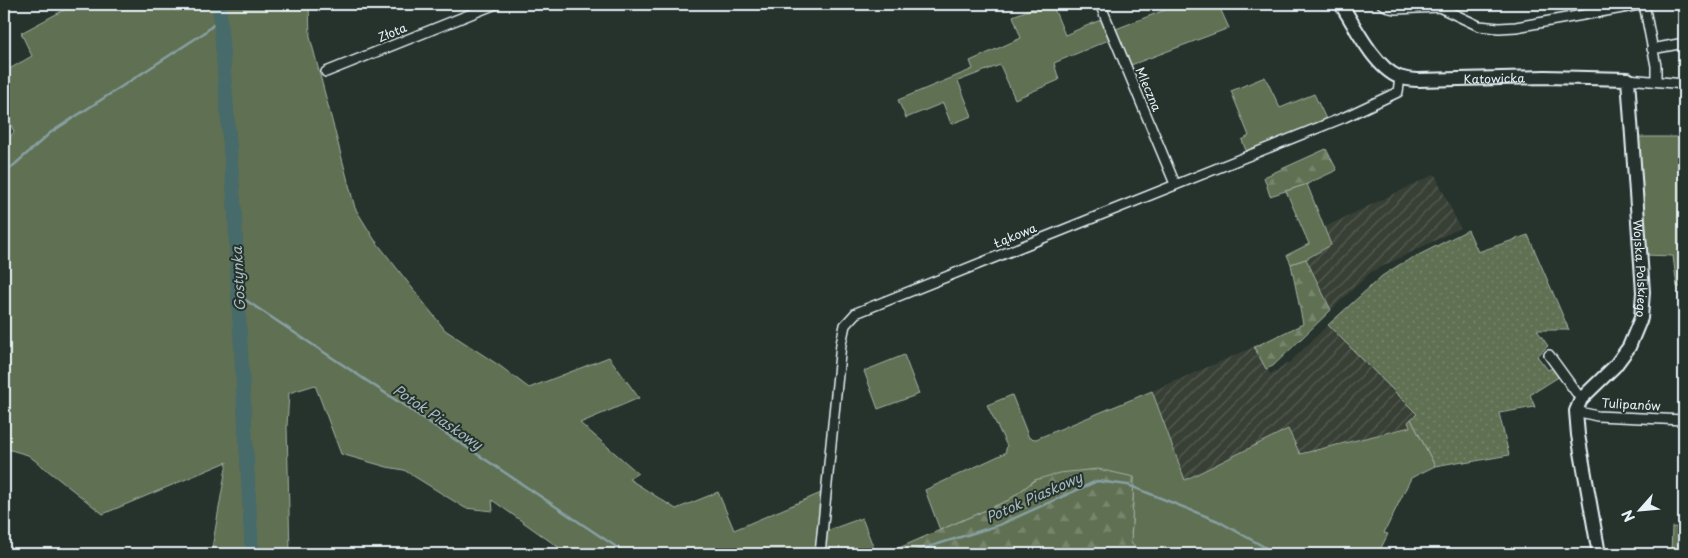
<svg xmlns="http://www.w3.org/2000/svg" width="1688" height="558" viewBox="0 0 1688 558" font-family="'Playpen Sans',sans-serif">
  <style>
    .industrial { fill: url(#industrial-furrows) }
    .grass { fill: #607052; stroke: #a4b0a5 }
    .forest { fill: url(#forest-firs); stroke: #a4b0a5 }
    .park { fill: url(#park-dots); stroke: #a4b0a5 }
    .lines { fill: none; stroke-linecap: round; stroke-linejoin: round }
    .stream { stroke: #87a0a3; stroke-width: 2.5 }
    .river { stroke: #466a6b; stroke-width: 14 }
    .street-casing { stroke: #e8f1f8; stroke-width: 12 }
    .secondary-casing { stroke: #e8f1f8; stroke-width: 16 }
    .street { stroke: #26332d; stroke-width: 9 }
    .secondary { stroke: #26332d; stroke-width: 12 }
    .labels { text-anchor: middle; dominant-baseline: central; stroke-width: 4; stroke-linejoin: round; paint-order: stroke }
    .street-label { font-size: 12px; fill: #e8f1f8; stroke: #26332d }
    .water-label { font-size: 14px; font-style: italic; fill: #a7bbc0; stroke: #26332d }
  </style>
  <defs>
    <pattern id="industrial-furrows" width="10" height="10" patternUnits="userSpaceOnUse" patternTransform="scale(1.25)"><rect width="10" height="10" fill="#384036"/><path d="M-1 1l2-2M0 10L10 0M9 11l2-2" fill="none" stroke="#555c54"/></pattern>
    <pattern id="forest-firs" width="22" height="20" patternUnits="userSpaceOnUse" patternTransform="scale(1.25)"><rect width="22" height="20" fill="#607052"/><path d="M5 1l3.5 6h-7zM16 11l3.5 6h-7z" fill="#77856c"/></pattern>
    <pattern id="park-dots" width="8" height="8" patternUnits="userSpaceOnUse" patternTransform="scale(1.25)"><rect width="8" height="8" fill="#607052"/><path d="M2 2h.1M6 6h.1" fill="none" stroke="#77856c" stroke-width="1.8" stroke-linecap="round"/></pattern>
  </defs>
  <rect width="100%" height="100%" fill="#26332d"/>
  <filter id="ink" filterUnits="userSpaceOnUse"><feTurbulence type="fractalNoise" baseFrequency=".02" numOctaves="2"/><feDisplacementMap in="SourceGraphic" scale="10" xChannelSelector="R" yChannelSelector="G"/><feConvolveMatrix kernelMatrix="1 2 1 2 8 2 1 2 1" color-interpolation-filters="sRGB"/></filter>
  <g filter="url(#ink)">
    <!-- industrial -->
    <path class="industrial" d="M1435 174 1460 228 1371 272 1331 310 1306 259 1331 245 1323 228Z
      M1328 325 1417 414 1409 422 1411 426 1300 454 1287 430 1184 480 1152 391 1254 347 1270 374 1290 362Z"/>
    <!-- grass -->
    <path class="grass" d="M75 4H309L310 37 355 208 374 239 445 330 500 366 529 388 609 357 639 398 580 423 638 473 629 479 676 509 718 492 734 530 821 493 818 534 862 518 876 554H568L492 500 493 511 465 508 404 470 387 467 341 454 315 385 289 393 287 426 290 554H211L227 462 103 514 28 455 4 448V144L14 132 4 108V72L32 56 21 33Z
      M1043 4H1052L1065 35 1103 19 1111 39 1054 63 1059 80 1015 99 1000 65 958 81 972 116 951 124 943 103 906 118 898 100 973 69 970 61 1021 38 1013 16Z
      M1180 4H1218L1229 28 1131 65 1116 29Z
      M1265 77 1280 108 1314 94 1327 121 1246 151 1242 140 1249 136 1231 91Z
      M1636 137H1684V287H1677L1673 256 1645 255Z
      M1307 184 1331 245 1306 259 1291 264 1287 255 1309 244 1286 191Z
      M904 355 919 394 878 409 864 371Z
      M1152 391 1185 480 1288 429 1300 454 1410 427 1408 422 1411 419 1435 466 1411 478 1384 533 1388 534 1378 554H1141L1131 543 1134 478 1035 480 1009 500 940 530 925 490 1005 453 1007 446 987 405 1012 395 1029 438 1036 439Z
      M1672 527 1684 528V554H1671Z"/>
    <!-- forest -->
    <path class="forest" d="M1326 149 1337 170 1307 184 1270 196 1264 177Z
      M1306 259 1331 310 1273 366 1266 369 1254 347 1303 324 1291 264Z
      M1098 469 1134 477 1131 543 1141 554H885L1009 500 1035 480 1059 473Z"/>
    <!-- park -->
    <path class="park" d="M1468 230 1478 252 1528 235 1569 330H1537L1548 346 1537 356 1548 370 1554 367 1560 376 1530 395 1535 407 1499 413 1509 455 1464 463 1463 461 1435 466 1411 419 1417 414 1328 325 1382 276 1399 265Z"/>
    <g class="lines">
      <!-- stream -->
      <path class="stream" d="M50 133 204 33 220 19
        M4 174 49 134
        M238 295 627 554
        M906 554 999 525 1097 481 1128 485 1218 521 1277 554"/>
      <!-- river -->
      <path class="river" d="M219 4 235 214 238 295 252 554"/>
      <defs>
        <path id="street" d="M1100 4 1175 184
          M1382 4 1390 8 1396 9 1439 7 1479 26 1499 28 1516 27 1645 4
          M1644 4 1656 66V81
          M1652 49 1684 43
          M326 72 496 4
          M1628 79 1684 84
          M1549 355 1581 399
          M1576 411 1597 416 1684 420
          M820 554 841 344 845 325 856 313 1345 117 1398 92 1400 77"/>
        <g id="secondary">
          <path id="s1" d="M1341 4C1354 25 1375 68 1399 77 1405 79 1412 80 1418 80L1545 77 1628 79 1643 292 1641 318 1629 347 1615 366 1581 399 1576 411 1578 435 1599 554"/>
        </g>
      </defs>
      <!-- street casing -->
      <use href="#street" class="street-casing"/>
      <!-- secondary casing -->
      <use href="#secondary" class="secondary-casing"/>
      <!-- street -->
      <use href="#street" class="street"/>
      <!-- secondary -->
      <use href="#secondary" class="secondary"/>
    </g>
  </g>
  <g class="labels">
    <!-- street labels -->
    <g class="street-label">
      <text transform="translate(392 32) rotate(-22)">Złota</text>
      <text stroke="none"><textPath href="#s1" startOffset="190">Katowicka</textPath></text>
      <text transform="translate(1149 89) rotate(67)">Mleczna</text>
      <text transform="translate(1015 235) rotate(-22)">Łąkowa</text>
      <text stroke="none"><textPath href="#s1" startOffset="514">Wojska Polskiego</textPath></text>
      <text transform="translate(1631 404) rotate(3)">Tulipanów</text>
    </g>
    <!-- water labels -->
    <g class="water-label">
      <text transform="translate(238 279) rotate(-93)">Gostynka</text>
      <text transform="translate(438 417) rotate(34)">Potok Piaskowy</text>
      <text transform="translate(1034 497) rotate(-24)">Potok Piaskowy</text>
    </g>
  </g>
  <!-- margin -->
  <rect width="1688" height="558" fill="none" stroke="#26332d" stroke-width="20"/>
  <rect x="10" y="10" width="1668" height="538" fill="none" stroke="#e8f1f8" stroke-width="2" filter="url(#ink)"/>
  <!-- north arrow -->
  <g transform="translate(1640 510) rotate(243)" stroke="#26332d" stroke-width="4" paint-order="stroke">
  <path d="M0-4L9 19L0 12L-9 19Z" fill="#e8f1f8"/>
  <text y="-8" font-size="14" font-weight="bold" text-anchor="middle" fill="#e8f1f8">N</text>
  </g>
</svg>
